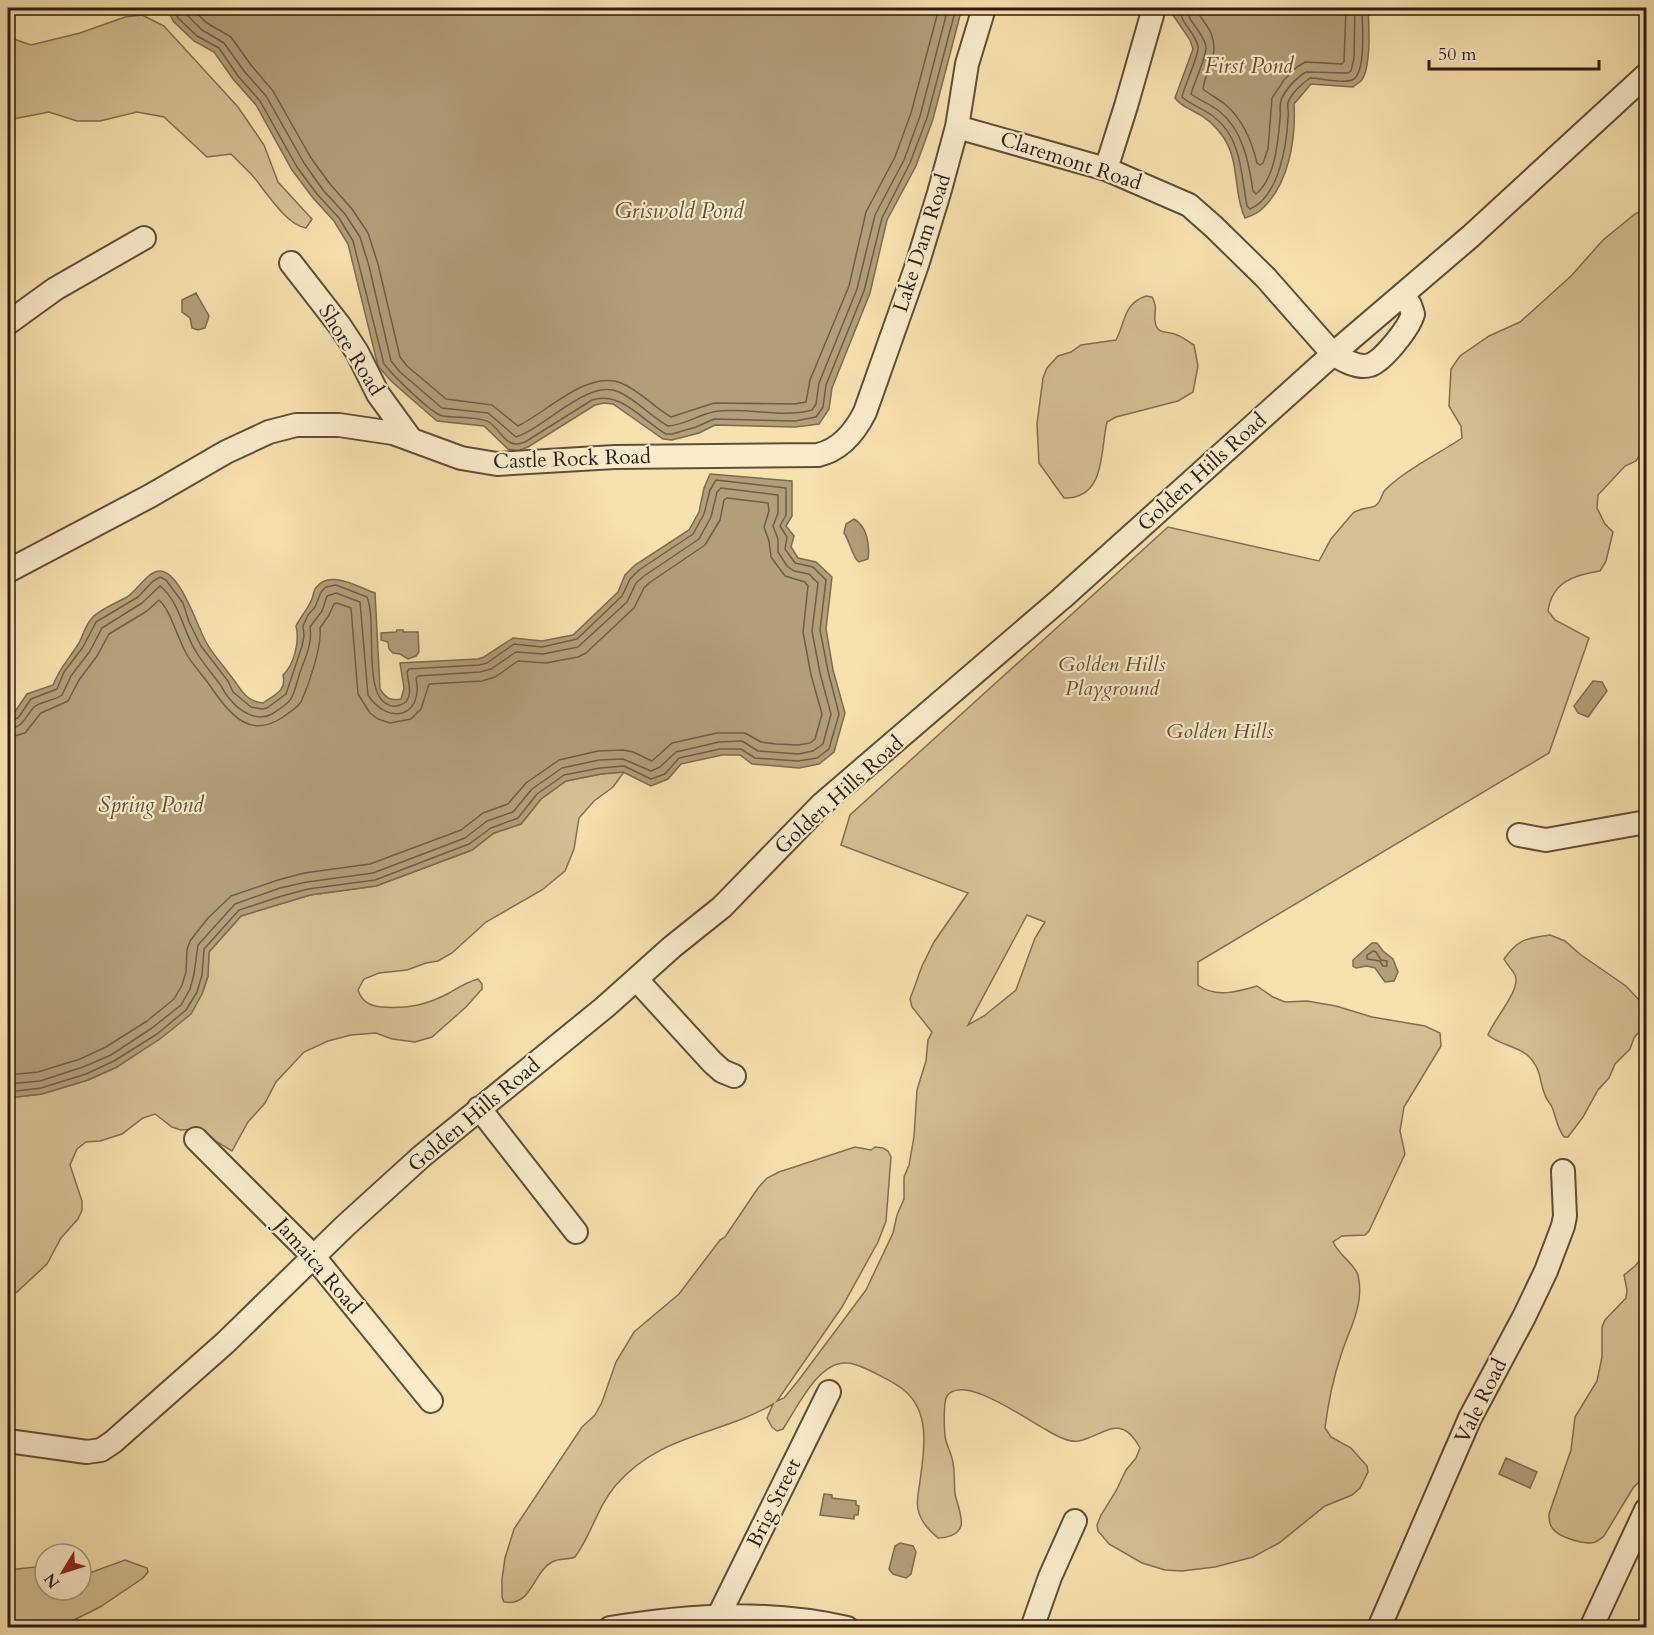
<svg xmlns="http://www.w3.org/2000/svg" width="1654" height="1635" viewBox="0 0 1654 1635" font-family="Cardo,serif">
  <style>
    .green { fill: #d5c094; stroke: #816e52; stroke-width: 1.5; fill-rule: evenodd }
    .water { fill: #b29e79; stroke: #7d6a4f; stroke-width: 1.5 }
    .lines { fill: none; stroke-linecap: round; stroke-linejoin: round }
    .shore { stroke: #705d45; stroke-width: 1.5 }
    .street-casing { stroke: #604d38; stroke-width: 26 }
    .street { stroke: #faeccb; stroke-width: 22 }
    .labels { text-anchor: middle; dominant-baseline: central; stroke-width: 4.5; stroke-linejoin: round; paint-order: stroke }
    .street-label { font-size: 21px; fill: #2d1c11; stroke: #faeccb }
    .park-label { font-size: 21px; font-style: italic; fill: #5f4d38; stroke: #faeccb }
    .water-label { font-size: 22px; font-style: italic; fill: #62503b; stroke: #faeccb }
  </style>
  <rect width="100%" height="100%" fill="#f7e1af"/>
  <filter id="stains"><feTurbulence type="fractalNoise" baseFrequency=".00333" numOctaves="4"/><feColorMatrix values="0 0 0 0 .2 0 0 0 0 .09 0 0 0 0 .02 0 0 0 .5 -.17"/></filter>
  <radialGradient id="worn" r=".72"><stop offset=".6" stop-color="#630" stop-opacity="0"/><stop offset="1" stop-color="#630" stop-opacity=".3"/></radialGradient>
  <!-- green -->
  <path class="green" d="M142 15 164 26 238 107 264 145 278 182 312 219 306 228C286 225 265 190 252 175 245 168 238 161 231 154L207 157 164 117 137 112 100 121H77L49 112 13 119 8 123V37L31 45 80 33 125 17Z
    M1646 209V445L1636 461 1625 466 1598 495 1597 508 1605 524 1613 532 1606 561 1600 571C1574 575 1552 582 1548 611L1555 620 1589 638 1549 753 1198 962V985C1215 998 1237 992 1257 986L1273 997 1285 1002 1307 1001 1336 1006 1372 1017 1425 1026 1440 1033 1441 1046 1404 1107 1400 1131 1405 1154 1369 1231 1365 1235 1342 1236 1333 1242C1339 1255 1356 1266 1358 1275 1365 1305 1349 1329 1341 1355 1333 1379 1328 1404 1325 1428L1331 1437 1351 1448 1367 1466 1368 1472 1360 1488 1352 1495 1325 1506 1279 1543 1253 1557 1215 1567 1182 1571 1165 1570 1142 1563 1109 1544 1098 1531 1097 1525 1101 1515 1116 1491 1126 1470 1136 1458 1140 1448C1121 1412 1105 1435 1079 1441 1069 1443 1053 1434 1045 1429 1027 1420 963 1373 947 1396 943 1402 944 1434 946 1441 948 1448 952 1455 953 1463 955 1473 954 1484 955 1494 957 1503 963 1517 961 1526 958 1535 947 1538 938 1538 929 1530 920 1521 918 1509 916 1500 919 1490 920 1481 924 1452 931 1413 905 1391 895 1382 880 1376 869 1370 862 1367 854 1363 847 1363 818 1361 797 1408 783 1429L777 1431 772 1427 767 1418 773 1404C719 1436 661 1433 616 1485 597 1507 592 1534 575 1557 568 1560 559 1558 552 1562 533 1572 532 1607 504 1602L502 1597V1579L505 1558 514 1529 582 1427 595 1415 602 1402 616 1362 634 1332 679 1294 720 1240 725 1237 758 1188 767 1178 779 1172 855 1147 871 1150 875 1147 883 1148 888 1151 891 1157 886 1221 878 1242 842 1307 777 1401 784 1398 798 1381 866 1290 893 1233 897 1215 904 1199V1177L909 1165 914 1137 917 1090 926 1061 928 1040 932 1032 912 1007 910 999 922 966 934 942 968 893 841 845 850 815 1168 527 1319 561 1331 539 1353 513C1360 508 1367 509 1375 506 1381 503 1381 495 1385 490 1389 486 1395 481 1399 478 1419 463 1441 452 1462 438L1461 426 1449 406 1451 369 1460 356 1489 336 1520 322 1571 276 1603 240 1635 214ZM1027 915 1045 922 1035 938 1016 990 984 1016 968 1025Z
    M1146 296 1152 297C1158 308 1154 310 1155 321 1157 336 1167 330 1177 335 1183 337 1189 342 1194 345L1198 366 1193 392 1178 401 1116 417 1107 422C1100 451 1106 499 1064 498L1039 463 1037 424 1043 378 1047 368 1058 356 1071 352 1081 345 1116 340C1126 321 1123 304 1146 296Z
    M624 772 613 787 594 801 579 818 574 849 565 871 542 890 486 922 452 953 438 961 426 963 407 970 379 973 364 979 358 990C362 1002 370 1006 382 1007 407 1009 427 1005 449 993 459 987 467 982 478 979L482 984V989L466 1007 432 1037 415 1042 392 1039 376 1033 351 1035 328 1041 304 1052 276 1082 265 1103 248 1122 232 1151 196 1129 181 1130 172 1127 155 1114 143 1118 122 1134 100 1141 86 1142 77 1149 70 1165 82 1201V1210L78 1219 61 1238 47 1264 17 1292 8 1295V1098L42 1094 88 1080 117 1067 202 994 208 976 209 952 241 916 310 895 376 886 472 850 494 833 521 824 541 799 566 781 601 774Z
    M1550 935 1565 941 1581 955 1626 986 1641 1002 1646 1017 1644 1026 1634 1038 1630 1049 1615 1064 1609 1078 1598 1090 1583 1117 1568 1137H1564C1557 1128 1556 1117 1552 1107 1550 1103 1546 1099 1545 1095 1539 1081 1542 1073 1532 1060 1520 1045 1502 1047 1488 1035 1493 1020 1522 989 1515 975 1512 969 1507 965 1504 959 1519 938 1526 939 1550 935Z
    M1646 1253V1475L1633 1488 1604 1536C1599 1540 1596 1543 1590 1543 1580 1543 1559 1537 1553 1529 1549 1525 1549 1519 1549 1514L1571 1450 1575 1417 1597 1381 1602 1357V1327L1605 1320 1626 1298 1627 1290 1624 1275 1635 1266Z
    M125 1560 147 1568 148 1572 143 1578 100 1607 60 1627H8V1570L45 1566V1590H81V1576Z"/>
  <!-- water -->
  <path class="water" d="M166 8H962L933 119 916 166 887 220 870 293 832 388 829 409 819 424 795 427 715 425 699 433 672 440 663 439 613 404 604 403 595 405 528 447 518 451 508 449 484 426 437 421 391 381 378 366 348 244 334 221 313 198 292 170 256 105 233 79 214 52 194 41 174 22Z
    M1174 8H1368C1369 24 1372 68 1361 81 1359 83 1355 85 1353 87L1311 84 1294 104C1296 139 1289 184 1262 209 1258 213 1251 216 1245 218 1233 193 1240 163 1224 138 1216 126 1206 117 1193 111 1186 107 1180 105 1175 98L1193 49 1190 40 1173 15Z
    M196 293 209 316 205 328 198 330 192 328 190 318 182 312V300Z
    M710 474 792 481V516L786 526 794 536 791 547 798 558 816 562 832 577 826 629 833 670 845 713 834 752 819 764 799 768 752 764 740 755H722L681 764 668 779 651 786 623 772 601 774 566 781 541 799 521 824 494 833 472 850 376 886 310 895 241 916 209 952 208 976 202 994 191 1014 160 1039 117 1067 88 1080 42 1094 8 1098V716L14 713 27 694 53 685C60 667 69 659 79 643 83 635 86 624 92 618 99 610 118 602 127 597 137 591 147 572 159 571 180 570 197 626 206 642 212 653 222 664 230 675 241 688 244 701 263 703 274 695 287 691 283 675 294 665 300 641 296 626 300 618 306 611 310 603 313 599 313 593 315 589 328 568 358 587 375 593L380 689C386 698 390 701 401 699L404 688 400 663 478 659 484 657 513 638 542 641 573 635 618 592 625 575 635 565 689 530 699 512 704 488Z
    M854 519C867 526 870 545 868 559L859 562C852 557 850 541 844 533L846 524Z
    M397 630H403V632H418L419 652 416 656 408 659 400 654 393 653 389 649 388 642 381 640V633L396 632Z
    M1593 681 1602 682 1607 691 1588 717 1578 713 1574 706Z
    M1372 943H1377L1383 951 1393 959 1398 972 1394 981 1385 982 1375 968 1367 966 1356 968 1353 966V960Z
    M1506 1458 1537 1472 1530 1488 1499 1474Z
    M824 1494 832 1495V1498L856 1501V1505L859 1506 858 1515H854V1519L820 1515Z
    M900 1543 913 1546 916 1552 911 1574 906 1578 893 1574 889 1569 895 1546Z"/>
  <g class="lines">
    <!-- shore -->
    <path class="shore" d="M172 8 178 18 197 36 219 48 238 76 260 101 297 167 317 194 339 218 353 241 384 364C393 375 431 414 443 416 454 418 480 416 489 422 503 432 506 450 525 442L592 400C621 391 642 420 666 434H672L696 427 714 419 795 421 816 417 823 407 826 385 864 291 882 218 910 163 927 118 956 8
      M180 8 202 30 224 43 244 71 266 96 304 163 323 190 345 214 360 237 369 266 391 361 400 372 442 408 488 413 516 437C545 428 588 378 619 392 637 400 651 417 668 426 685 425 698 415 713 412 745 406 780 419 812 410L816 404 819 383 857 289 875 215 904 160 920 116 948 8
      M191 8 207 23 231 37 251 65 273 91 311 158 330 184 352 209 368 233 378 264 400 357 407 366 446 399 492 405 518 426C547 412 587 370 621 383 639 390 654 407 671 417L714 403 794 404 806 402 810 380 849 286 866 212 895 157 911 113 939 8
      M1180 8C1179 22 1195 32 1198 46 1200 54 1184 86 1182 97 1191 105 1204 109 1214 117 1242 138 1241 175 1247 206L1250 209C1279 197 1287 144 1288 117 1289 113 1287 107 1288 103 1290 94 1303 83 1310 78 1320 78 1343 84 1352 80 1367 74 1362 22 1362 8
      M1187 8C1187 22 1204 32 1206 47 1207 55 1194 83 1191 94 1199 100 1210 104 1219 111 1243 130 1249 163 1253 191L1256 194C1275 179 1278 142 1280 119 1281 113 1279 106 1281 100 1285 90 1297 77 1306 72L1348 73 1351 71 1354 58 1355 8
      M1196 8C1199 17 1207 24 1211 33 1220 56 1206 67 1203 89 1210 95 1219 99 1226 105 1243 120 1252 142 1257 163L1260 165 1263 163 1268 149 1272 98 1284 80 1297 67 1305 62 1342 64 1344 62 1346 8
      M8 721 18 718 31 699 57 689 64 672 83 647 96 622 138 597 152 582 160 577 166 580 183 603 189 622 201 646 228 681 233 692 251 707 262 709 267 708 286 694 302 646 304 636 303 626 308 615 315 607 321 592 326 587 336 585 367 597C377 619 363 694 387 704 391 707 395 707 400 705 415 701 408 682 407 672L409 669 479 665 487 663 514 644 542 647 577 639 622 596 630 579 639 570 693 534 704 514 710 490 716 480 786 488V515L780 526 787 537 785 549 795 563 813 567 826 580 820 630 828 671 839 714 829 749 817 758 798 761 755 758 741 749H720L679 758 665 774 651 779 624 766 600 768 564 775 537 794 518 818 491 828 469 844 375 880 308 889 282 896 239 910 204 949 202 975 197 992 186 1010 157 1034 114 1061 86 1074 41 1088 8 1092
      M8 729C23 728 25 717 34 707 41 701 54 701 62 695L71 676 90 651 102 628 142 603 160 586C179 601 183 630 195 650 201 661 211 672 219 683 223 688 225 694 229 698 238 710 257 723 272 714 292 701 292 701 298 679 303 661 313 646 310 627L322 611 327 596 336 593 360 602 368 695C389 727 424 716 416 678L418 676 480 672 491 669 516 652 543 654 578 647 627 602 636 583 644 576 699 539 711 517 717 492 721 488 778 495V513L773 526 778 539V552L787 566 794 571 809 574 818 583 812 631 820 673 831 714 823 744 813 751 798 754 758 751 742 741 719 742 676 752 660 767 651 771 623 759 599 760 562 768 532 789 513 812 487 821 465 838 373 873 307 882 280 888 235 904 198 945 194 974 190 989 181 1005 152 1028 111 1055 83 1067 40 1081 8 1084
      M8 738 25 733 41 713 68 701 79 680 97 656 109 634 147 611 159 600C170 609 178 639 186 653 193 666 205 677 213 690 231 716 251 739 283 717 290 712 296 709 301 702 309 684 322 647 320 628L329 615 334 604 337 603 351 608 358 694 370 713 378 719 390 723 411 719 421 709 429 684 482 681 495 677 518 661 546 663 578 657 586 653 634 608 644 588 649 583 705 545 720 520 724 500 727 498 768 503 769 511 764 527 769 541 771 557 785 576 805 582 808 586 803 632 811 675 822 714 815 739 810 743 798 745 776 744 761 742 745 733H717L672 743 652 761 633 752 623 750 598 751 559 760 526 783 508 804 483 813 461 830 370 864 304 873 278 880 231 896 208 918 190 941 187 950 186 972 182 985 174 999 147 1021 106 1047 80 1059 38 1072 8 1075
      M1373 951 1376 952 1381 960 1387 961V966H1383L1380 961 1367 959V955Z"/>
    <defs>
      <path id="street" d="M957 127 1106 169 1189 205 1214 227 1266 278 1333 354C1343 360 1358 369 1370 365 1383 361 1409 328 1413 314L1410 305 1403 295
        M1106 169 1126 106 1154 8
        M291 263 340 326 357 352 378 394 410 438
        M8 323 55 289 144 238
        M8 571 150 496 226 452 269 432 296 425H339L393 433 461 458 497 464 615 457 818 455C840 450 855 432 865 412L917 265 939 193 957 127 967 64 984 8
        M1519 835 1546 840 1646 822
        M637 980 712 1062 722 1071 734 1076
        M479 1108 576 1232
        M196 1139 314 1257 431 1401
        M8 1441 87 1452 101 1450 113 1442 225 1343 345 1226 422 1156 605 1007 672 947 722 907 822 804 1062 598 1333 354 1471 236 1646 75
        M719 1615 829 1392
        M610 1628C689 1615 768 1610 847 1628
        M1032 1628 1050 1577 1075 1521
        M1379 1628 1470 1418 1524 1317 1546 1271 1563 1226 1565 1216 1563 1171
        M1591 1628 1646 1510"/>
    </defs>
    <!-- street casing -->
    <use href="#street" class="street-casing"/>
    <!-- street -->
    <use href="#street" class="street"/>
  </g>
  <g class="labels">
    <!-- street labels -->
    <g class="street-label">
      <text transform="translate(1071 161) rotate(18)">Claremont Road</text>
      <text transform="translate(922 243) rotate(-72)">Lake Dam Road</text>
      <text transform="translate(351 350) rotate(58)">Shore Road</text>
      <text transform="translate(572 459) rotate(-2)">Castle Rock Road</text>
      <text transform="translate(1202 472) rotate(-42)">Golden Hills Road</text>
      <text transform="translate(839 795) rotate(-42)">Golden Hills Road</text>
      <text transform="translate(474 1115) rotate(-40)">Golden Hills Road</text>
      <text transform="translate(318 1266) rotate(49)">Jamaica Road</text>
      <text transform="translate(1481 1401) rotate(-64)">Vale Road</text>
      <text transform="translate(774 1503) rotate(-64)">Brig Street</text>
    </g>
    <!-- park labels -->
    <g class="park-label">
      <text x="1112" y="664">Golden Hills<tspan x="1112" dy="24">Playground</tspan></text>
      <text x="1220" y="731">Golden Hills</text>
    </g>
    <!-- water labels -->
    <g class="water-label">
      <text x="1249" y="66">First Pond</text>
      <text x="679" y="211">Griswold Pond</text>
      <text x="151" y="805">Spring Pond</text>
    </g>
  </g>
  <!-- margin -->
  <rect width="1654" height="1635" fill="none" stroke="#f7e1af" stroke-width="30"/>
  <rect x="9" y="9" width="1636" height="1617" fill="none" stroke="#2d1c11" stroke-width="3"/>
  <rect x="15" y="15" width="1624" height="1605" fill="none" stroke="#2d1c11" stroke-width="1.5"/>
  <!-- north arrow -->
  <g transform="translate(63 1572) rotate(232)"><circle r="28" fill="#faeccb" stroke="#a89981" stroke-width="1.5"/>
  <path d="M0-4.5L10 22L0 15L-10 22Z" fill="#8f2418"/>
  <text y="-9" font-size="16" font-weight="bold" text-anchor="middle" fill="#2d1c11">N</text>
  </g>
  <!-- scale -->
  <path d="M1429 60v9h170v-9" fill="none" stroke="#2d1c11" stroke-width="3"/>
  <text x="1438" y="60" font-size="18" fill="#2d1c11" stroke="#faeccb" stroke-width="4.5" paint-order="stroke">50 m</text>
  <rect width="100%" height="100%" filter="url(#stains)"/>
  <rect width="100%" height="100%" fill="url(#worn)"/>
</svg>
